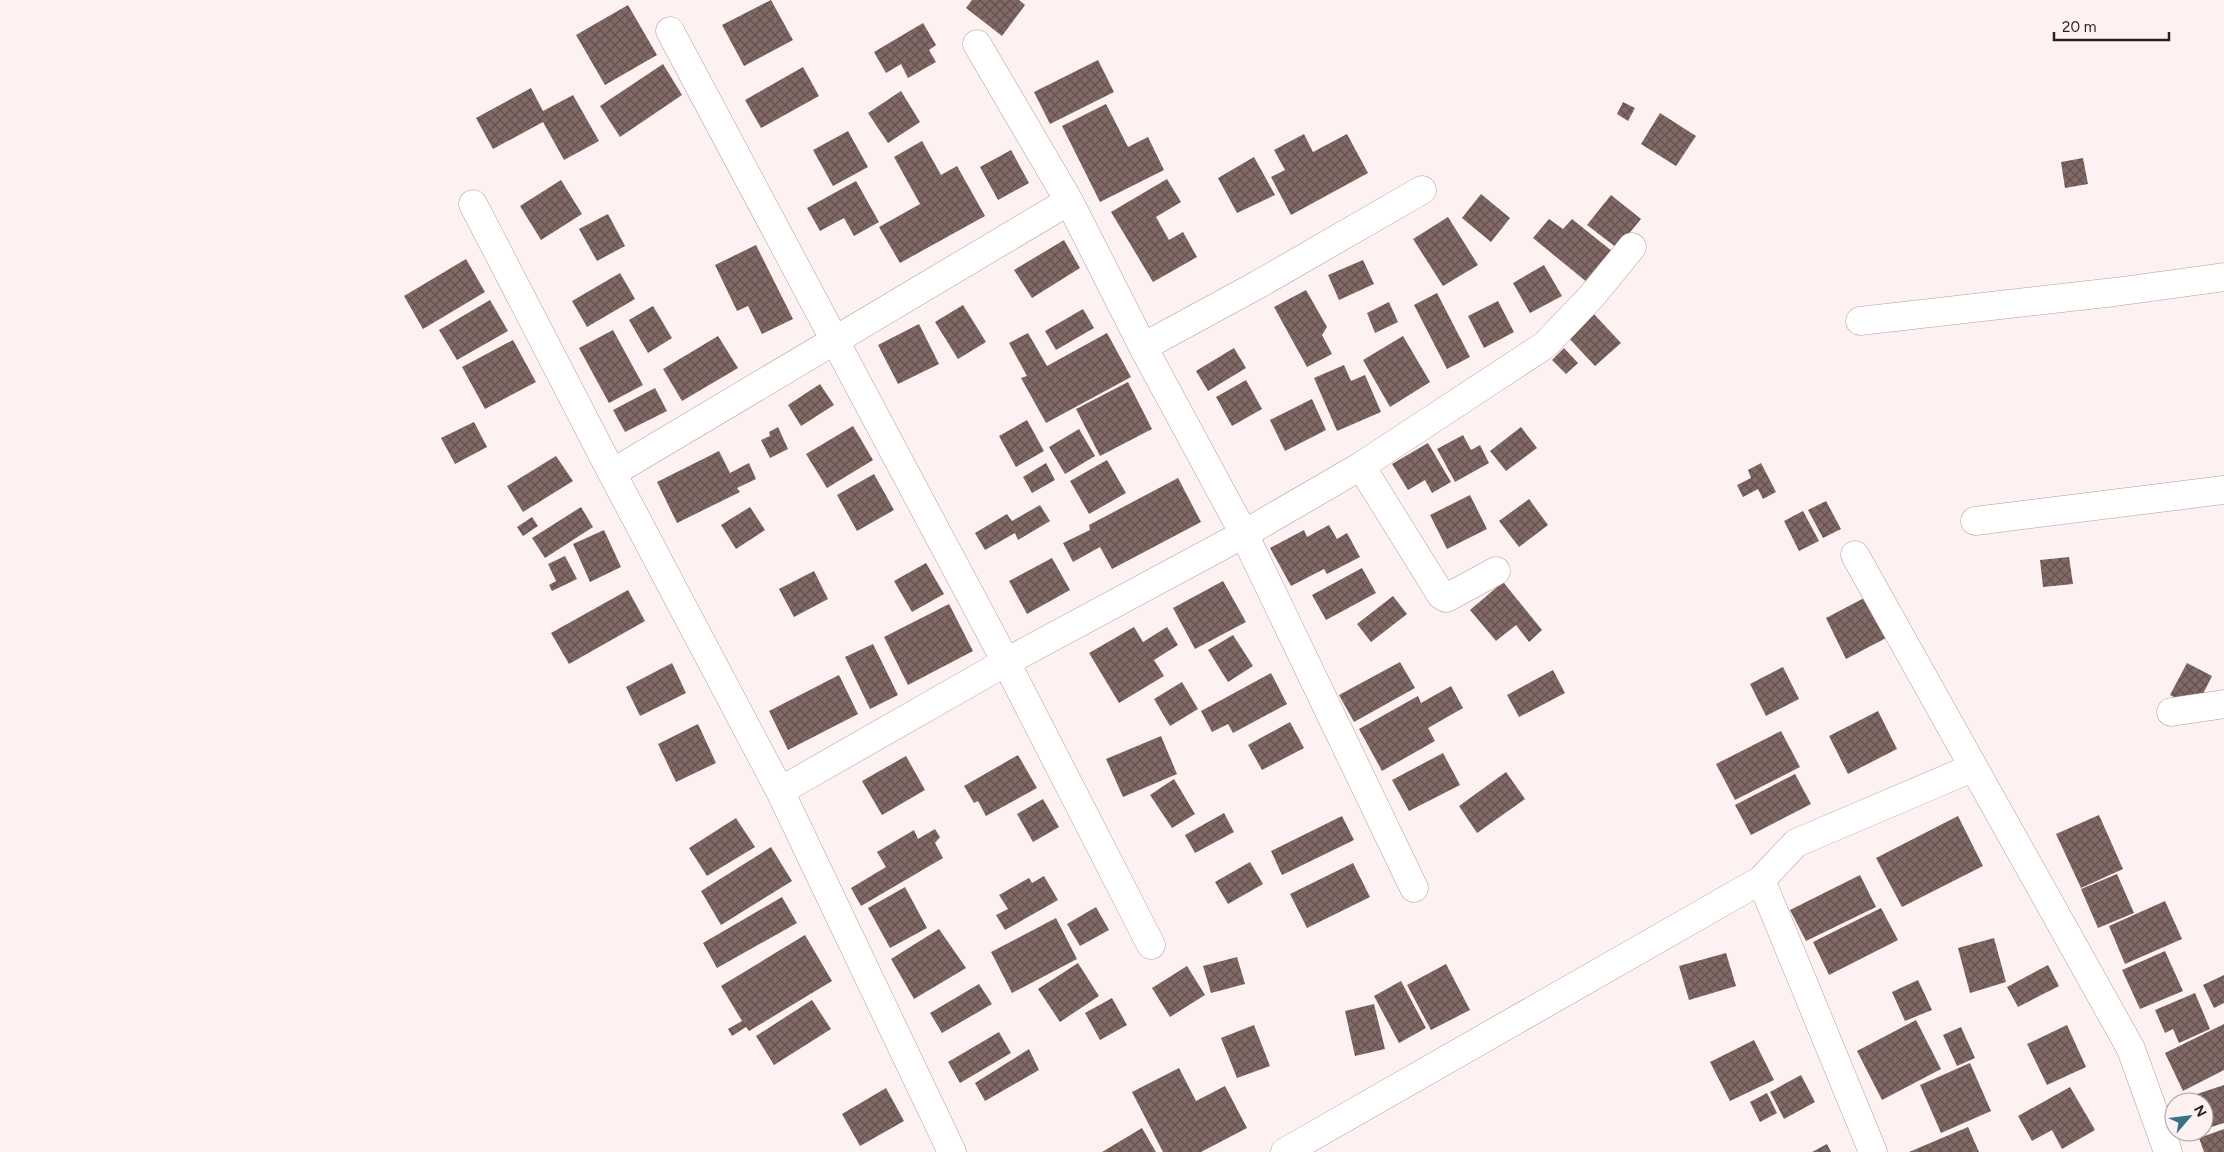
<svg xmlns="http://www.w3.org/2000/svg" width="2224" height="1152" viewBox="0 0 2224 1152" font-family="Figtree,sans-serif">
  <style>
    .building { fill: url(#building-cross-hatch) }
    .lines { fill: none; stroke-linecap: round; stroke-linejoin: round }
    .minor-casing { stroke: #b59b98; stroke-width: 29 }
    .minor { stroke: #fff; stroke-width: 28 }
  </style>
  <defs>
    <pattern id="building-cross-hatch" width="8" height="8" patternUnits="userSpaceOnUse" patternTransform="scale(1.25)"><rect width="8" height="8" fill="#816966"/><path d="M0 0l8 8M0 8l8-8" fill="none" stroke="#64514f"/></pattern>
  </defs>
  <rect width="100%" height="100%" fill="#fdf2f1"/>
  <!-- building -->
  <path class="building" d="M771 0 793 40 744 66 722 25Z
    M972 0H1019L1025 5 1002 36 966 8Z
    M628 5 657 55 605 85 576 35Z
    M923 23 936 45 929 50 936 62 908 78 901 64 886 73 874 52Z
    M1098 60 1114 92 1050 124 1034 92Z
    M663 64 682 95 620 137 600 106Z
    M803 67 819 96 761 128 745 100Z
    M531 88 543 111 573 95 599 141 564 160 543 122 493 149 476 118Z
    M901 91 920 122 888 143 868 113Z
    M1623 102 1635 108 1628 121 1617 114Z
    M1106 104 1128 147 1148 137 1164 170 1100 202 1062 126Z
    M1660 113 1696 136 1676 166 1641 144Z
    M848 131 868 167 833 186 813 150Z
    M1304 134 1313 152 1347 134 1368 173 1291 215 1271 177 1285 170 1274 150Z
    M922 141 941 175 957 166 985 216 900 263 879 227 920 204 894 157Z
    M1011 150 1029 183 998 200 980 167Z
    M1254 157 1275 195 1237 213 1218 178Z
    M2083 158 2088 184 2065 188 2061 162Z
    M1167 179 1181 202 1156 217 1169 240 1183 232 1197 257 1153 282 1111 212Z
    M561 180 582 214 541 240 520 206Z
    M856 181 879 222 854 236 844 218 820 231 807 208Z
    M1481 194 1510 218 1491 242 1462 218Z
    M1611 195 1641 219 1617 248 1587 225Z
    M608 214 625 246 597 261 579 229Z
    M1448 217 1478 265 1443 286 1413 239Z
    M1549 219 1563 229 1572 219 1613 252 1588 283 1533 238Z
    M1064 240 1080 268 1032 298 1014 270Z
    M756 245 793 319 762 334 748 306 737 311 715 265Z
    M466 259 485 292 423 329 404 296Z
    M1363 260 1374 284 1339 300 1328 275Z
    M1544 265 1562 296 1530 313 1513 283Z
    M620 273 635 299 587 327 572 301Z
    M1306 290 1327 327 1322 335 1332 354 1307 367 1274 307Z
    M1437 293 1470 357 1447 369 1414 305Z
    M490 300 508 331 457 360 439 330Z
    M1498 301 1514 332 1484 348 1468 316Z
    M1389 302 1398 322 1375 333 1367 313Z
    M963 305 986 342 958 359 935 322Z
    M653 306 672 338 648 353 629 320Z
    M1083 309 1094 328 1056 350 1045 331Z
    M1592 312 1621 343 1595 366 1566 335Z
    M919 324 939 364 898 384 878 345Z
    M613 330 643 385 609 403 579 348Z
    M1028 333 1047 366 1107 333 1131 377 1046 423 1021 378 1027 376 1009 343Z
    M718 336 738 368 682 401 663 369Z
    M1403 336 1430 382 1390 407 1363 360Z
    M513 340 536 382 485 409 462 367Z
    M1234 348 1246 368 1208 391 1196 371Z
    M1564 348 1578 363 1566 374 1552 360Z
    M1344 365 1351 381 1365 375 1381 412 1337 431 1314 378Z
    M1246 380 1262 409 1232 426 1216 397Z
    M1128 382 1152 429 1100 456 1076 409Z
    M820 384 834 405 801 426 788 405Z
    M655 388 667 411 625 432 613 410Z
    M1312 399 1326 430 1285 451 1270 420Z
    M1027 420 1044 451 1016 467 999 436Z
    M474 422 487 447 455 464 441 438Z
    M853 426 873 460 827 488 806 454Z
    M778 427 788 449 770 458 761 440 770 436 769 432Z
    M1521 427 1537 448 1506 471 1490 451Z
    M1079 429 1095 456 1065 474 1049 447Z
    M1463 435 1471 450 1480 445 1489 463 1455 482 1437 449Z
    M1428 443 1451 482 1432 493 1425 480 1408 490 1392 464Z
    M719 451 730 473 749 463 756 479 737 488 740 492 677 523 657 482Z
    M556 456 573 481 523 512 507 486Z
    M1107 460 1126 493 1089 514 1070 481Z
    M1046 463 1055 480 1032 493 1023 477Z
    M1761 463 1776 492 1763 499 1758 489 1743 497 1737 485 1751 478 1748 470Z
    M874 474 894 510 857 531 837 495Z
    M1178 478 1201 522 1112 569 1100 547 1073 562 1063 543 1090 530 1089 525Z
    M1470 495 1487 529 1447 549 1430 515Z
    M1529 499 1548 525 1519 547 1499 521Z
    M1826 501 1841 529 1823 538 1808 510Z
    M1040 505 1050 521 1018 540 1015 533 985 550 975 533 1007 514 1012 521Z
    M581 507 593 527 545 558 532 538Z
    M750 507 765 530 736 549 721 525Z
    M1803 511 1819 541 1799 551 1784 521Z
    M532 517 538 526 523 536 517 527Z
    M1329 525 1337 539 1347 533 1360 557 1327 574 1324 569 1291 586 1270 548 1304 530 1307 537Z
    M604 530 621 567 590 582 573 544Z
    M565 556 577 579 552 591 549 585 556 581 548 564Z
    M2069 557 2073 584 2043 587 2040 560Z
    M1052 558 1070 590 1027 614 1009 581Z
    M926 563 944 594 912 612 894 581Z
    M1362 568 1376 593 1326 620 1312 595Z
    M814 571 828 599 794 617 779 589Z
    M1223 581 1246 622 1195 649 1173 608Z
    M1503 582 1542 630 1529 642 1516 625 1496 641 1470 610Z
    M628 590 645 621 569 664 551 633Z
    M1393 596 1407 614 1371 642 1357 624Z
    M1866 597 1886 638 1846 659 1826 618Z
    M949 604 973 651 908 685 884 637Z
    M1134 627 1143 642 1167 627 1178 645 1154 660 1164 676 1119 703 1089 653Z
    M1233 635 1253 666 1228 682 1208 650Z
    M873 644 898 695 870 709 845 657Z
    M1400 662 1415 688 1354 722 1339 695Z
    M672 663 686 693 640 716 626 687Z
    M2187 663 2212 676 2196 708 2170 695Z
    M1783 667 1799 699 1766 716 1750 684Z
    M1553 670 1565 693 1519 717 1507 695Z
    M1271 673 1287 704 1233 733 1228 724 1212 732 1201 711Z
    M839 675 858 714 788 750 769 711Z
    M1182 682 1198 709 1170 726 1154 699Z
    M1451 686 1463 708 1428 728 1435 741 1382 771 1359 729 1418 696 1421 703Z
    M1878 711 1897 749 1848 774 1829 736Z
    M1290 722 1304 748 1262 770 1248 745Z
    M698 724 716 763 676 782 658 744Z
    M1781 731 1800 767 1735 800 1716 764Z
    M1161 736 1177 774 1123 797 1106 759Z
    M1443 753 1460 785 1409 811 1392 780Z
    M1018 755 1037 788 986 816 978 801 974 803 964 786Z
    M906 756 925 790 882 815 862 781Z
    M1506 772 1525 799 1477 833 1459 806Z
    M1795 774 1811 804 1751 835 1735 805Z
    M1174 779 1195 814 1172 828 1150 795Z
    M1043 799 1059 827 1033 842 1017 814Z
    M1224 813 1234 832 1195 853 1185 835Z
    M2099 815 2123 869 2081 888 2056 834Z
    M1342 816 1354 840 1282 875 1271 851Z
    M1958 816 1983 866 1902 907 1876 858Z
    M736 818 755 847 707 876 689 848Z
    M935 829 940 837 935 843 943 858 861 906 851 888 886 867 877 852 914 830 918 839Z
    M771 847 792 881 721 925 701 891Z
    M1250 862 1263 884 1228 904 1215 882Z
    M1353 863 1370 897 1307 928 1290 894Z
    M2117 874 2134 913 2098 928 2081 889Z
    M1860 875 1876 907 1806 941 1790 910Z
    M1044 876 1058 900 1005 930 996 915 1008 909 999 895 1029 878 1032 883Z
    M905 887 927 928 890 948 868 908Z
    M782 897 797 923 717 968 703 943Z
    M2165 901 2182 939 2125 964 2109 926Z
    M1096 907 1109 930 1080 946 1067 924Z
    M1881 908 1898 940 1829 975 1813 942Z
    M1056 918 1077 959 1012 993 991 952Z
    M939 929 966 968 914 999 891 959Z
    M805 935 832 981 749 1031 746 1027 732 1036 728 1029 742 1021 721 986Z
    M1994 938 2006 982 1970 993 1958 948Z
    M2165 951 2183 991 2140 1009 2122 970Z
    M1726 953 1736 986 1689 1000 1679 966Z
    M1237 957 1245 984 1211 993 1203 966Z
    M1078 963 1099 996 1060 1022 1038 989Z
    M1446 964 1470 1010 1431 1030 1407 985Z
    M2048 965 2059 986 2018 1007 2007 987Z
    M1187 966 1205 995 1170 1017 1152 988Z
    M2224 975V1003L2214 1008 2203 985Z
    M1918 980 1932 1010 1905 1021 1892 992Z
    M1401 981 1426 1028 1399 1043 1374 996Z
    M979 984 992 1004 942 1033 930 1013Z
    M2195 993 2210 1029 2179 1043 2173 1029 2165 1033 2155 1010Z
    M1112 998 1127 1025 1100 1040 1085 1013Z
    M812 1000 831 1029 774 1065 756 1036Z
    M1374 1004 1385 1049 1355 1056 1345 1011Z
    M1916 1020 1941 1069 1882 1100 1857 1051Z
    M2224 1024V1070L2183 1091 2165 1053Z
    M1254 1025 1270 1066 1237 1078 1221 1038Z
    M2067 1025 2086 1067 2047 1085 2027 1044Z
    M1961 1027 1975 1058 1957 1066 1943 1035Z
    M999 1032 1011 1053 960 1083 948 1062Z
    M1754 1040 1774 1080 1730 1101 1710 1062Z
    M1029 1049 1039 1070 985 1101 975 1083Z
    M1970 1063 1991 1111 1941 1133 1920 1085Z
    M1179 1068 1196 1101 1225 1086 1247 1128 1201 1152H1163L1132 1092Z
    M1801 1075 1815 1102 1784 1119 1770 1092Z
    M2224 1085V1123L2208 1128 2204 1115V1102H2200L2197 1094Z
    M2070 1087 2095 1130 2062 1149 2052 1130 2032 1141 2018 1116Z
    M886 1088 904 1121 860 1146 842 1114Z
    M1767 1093 1777 1113 1760 1122 1750 1102Z
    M1968 1127 1979 1152H1909Z
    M1142 1128 1156 1152H1102Z
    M2224 1129V1152H2204L2199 1138Z
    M1827 1144 1831 1152H1812Z"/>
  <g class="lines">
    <defs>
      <path id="minor" d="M670 31 1006 662 1151 945
        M977 44 1069 201 1143 347 1244 534 1414 888
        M473 204 612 473 780 791 952 1152
        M1860 321 2115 292 2224 277
        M1143 347 1259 284 1422 190
        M1361 466 1441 595 1446 598 1452 595 1496 571
        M612 473 1069 201
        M1975 521 2224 490
        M1855 555 2131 1049 2168 1152
        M2171 712 2224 704
        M780 791 1006 662 1244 534 1361 466 1545 345 1591 297 1632 247
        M1761 880 1873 1152
        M1285 1152 1761 880 1796 843 1972 768"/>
    </defs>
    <!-- minor casing -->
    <use href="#minor" class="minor-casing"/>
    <!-- minor -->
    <use href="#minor" class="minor"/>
  </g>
  <!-- north arrow -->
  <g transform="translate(2189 1117) rotate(62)"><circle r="24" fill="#fdf2f1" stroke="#a99e9d"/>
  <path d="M0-4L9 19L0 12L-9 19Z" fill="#36738a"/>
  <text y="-8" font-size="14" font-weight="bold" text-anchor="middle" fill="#2b2120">N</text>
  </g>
  <!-- scale -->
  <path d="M2054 32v8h115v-8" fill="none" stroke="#2b2120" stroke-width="2.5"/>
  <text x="2062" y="32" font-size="15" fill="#2b2120" stroke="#fdf2f1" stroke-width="4" paint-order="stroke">20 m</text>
</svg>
